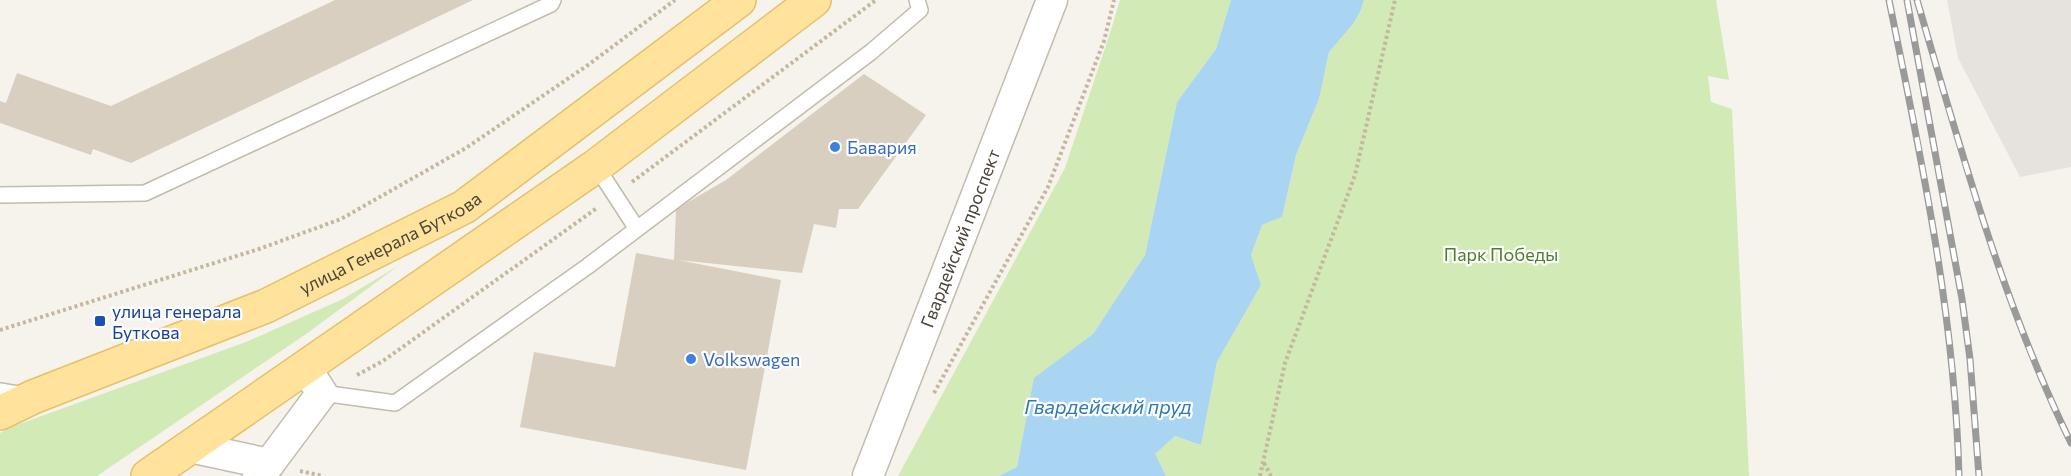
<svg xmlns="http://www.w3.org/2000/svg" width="2071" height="476" viewBox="0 0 2071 476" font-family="Commissioner,sans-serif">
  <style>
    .industrial { fill: #e6e2dd }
    .green { fill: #d2eab5 }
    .water { fill: #a9d4f2 }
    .building { fill: #d8cfc1 }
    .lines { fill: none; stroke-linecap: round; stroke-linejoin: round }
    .lane-casing { stroke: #c2bbae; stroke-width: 18 }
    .street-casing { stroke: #c2bbae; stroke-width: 33 }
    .primary-casing { stroke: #e6c16a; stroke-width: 36 }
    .path { stroke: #c4b79f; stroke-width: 4; stroke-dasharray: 3 3; stroke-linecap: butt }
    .lane { stroke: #fff; stroke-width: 15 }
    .street { stroke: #fff; stroke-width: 30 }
    .primary { stroke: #ffe39c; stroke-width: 33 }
    .rail-casing { stroke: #9a9a9a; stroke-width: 7 }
    .rail { stroke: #fff; stroke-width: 4.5; stroke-dasharray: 14; stroke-linecap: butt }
    .shop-dot { fill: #3f7fe0; stroke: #fff; stroke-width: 2 }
    .transit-dot { fill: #1a4fb4; stroke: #fff; stroke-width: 2 }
    .labels { text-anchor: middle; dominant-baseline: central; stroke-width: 4.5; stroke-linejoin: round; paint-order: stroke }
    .shop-label { font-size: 18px; fill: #366cbe; stroke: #fff; text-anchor: start }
    .street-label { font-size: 18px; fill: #4b4439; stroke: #fff }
    .park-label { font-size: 18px; fill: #4a7f2a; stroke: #fff }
    .transit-label { font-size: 18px; fill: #164399; stroke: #fff; text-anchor: start }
    .water-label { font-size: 20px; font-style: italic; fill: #2e7ab2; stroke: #fff }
  </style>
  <rect width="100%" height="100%" fill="#f6f3ec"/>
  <!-- industrial -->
  <path class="industrial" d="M1947 0H2071V167L2020 177 1958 58Z"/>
  <!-- green -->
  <path class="green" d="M1120 0H1231L1216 49 1177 102 1145 255 1093 334 1035 378 1017 467 999 476H898L1065 168 1111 30Z
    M1364 0H1716L1729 80 1708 76 1711 102 1732 109 1749 476H1166L1154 454 1175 436 1201 445 1217 362 1261 285 1251 255 1262 225 1282 217 1296 155 1319 99 1329 52 1353 24 1360 12Z
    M398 266 309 332 97 476H0V433L14 426 246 342 343 299Z"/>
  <!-- water -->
  <path class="water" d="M1231 0H1364L1360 12 1353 24 1329 52 1319 99 1296 155 1282 217 1262 225 1251 255 1261 285 1217 362 1201 445 1175 436 1155 454 1166 476H999L1017 467 1034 378 1093 334 1145 255 1177 102 1216 49Z"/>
  <!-- building -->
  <path class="building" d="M335 0H473L131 163 93 149 91 155 0 123V101L6 103 17 73 111 106Z
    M864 74 926 115 858 209H839L836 228 814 224 802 273 678 260 781 280 746 470 520 427 534 352 615 367 636 253 674 260 676 209 726 180Z"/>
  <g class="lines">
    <defs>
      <path id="lane" d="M596 166 637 229
        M0 195 145 193 551 4 553 0
        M0 391 24 395
        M322 393 395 403 588 266 871 52 920 10 917 0"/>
      <g id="street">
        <path d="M190 447 269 464"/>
        <path d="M258 476 269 464 322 393 305 367"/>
        <path id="s1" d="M868 476 1052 0"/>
      </g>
      <g id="primary">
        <path id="s2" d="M0 413 33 397 266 306 464 207 739 0"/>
        <path d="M148 476 596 166 814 0"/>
      </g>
    </defs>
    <!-- lane casing -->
    <use href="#lane" class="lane-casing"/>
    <!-- street casing -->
    <use href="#street" class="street-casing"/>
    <!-- primary casing -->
    <use href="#primary" class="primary-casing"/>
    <!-- path -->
    <path class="path" d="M632 182 876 0
      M0 330 259 249 341 219 466 148 588 65 675 0
      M357 375 383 361 597 208
      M934 393 1048 187 1104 41 1114 0
      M1264 463 1271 476
      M300 471 323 476
      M1260 476 1285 363 1355 175 1395 0"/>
    <!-- lane -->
    <use href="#lane" class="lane"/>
    <!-- street -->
    <use href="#street" class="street"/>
    <!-- primary -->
    <use href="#primary" class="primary"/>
    <defs>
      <path id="rail" d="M1889 0C1921 157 1955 316 1959 476
        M1907 0 1962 299 1970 359 1979 476
        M1917 0C1961 150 2002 302 2071 443"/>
    </defs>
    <!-- rail casing -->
    <use href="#rail" class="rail-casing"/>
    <!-- rail -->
    <use href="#rail" class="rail"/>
  </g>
  <!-- markers -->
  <g class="shop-dot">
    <circle cx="835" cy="147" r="6"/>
    <circle cx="691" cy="359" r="6"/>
  </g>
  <rect class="transit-dot" x="94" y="315" width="12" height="12" rx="3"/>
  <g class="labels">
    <!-- shop labels -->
    <g class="shop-label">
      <text x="847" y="147">Бавария</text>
      <text x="703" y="359">Volkswagen</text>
    </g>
    <!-- street labels -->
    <g class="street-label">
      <text stroke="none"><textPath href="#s1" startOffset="255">Гвардейский проспект</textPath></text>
      <text stroke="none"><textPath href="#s2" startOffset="426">улица Генерала Буткова</textPath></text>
    </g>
    <!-- park labels -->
    <g class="park-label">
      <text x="1501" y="254">Парк Победы</text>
    </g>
    <!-- transit labels -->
    <g class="transit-label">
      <text x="112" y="311">улица генерала<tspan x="112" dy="21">Буткова</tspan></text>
    </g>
    <!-- water labels -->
    <g class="water-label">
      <text x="1108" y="406">Гвардейский пруд</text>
    </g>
  </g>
</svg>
